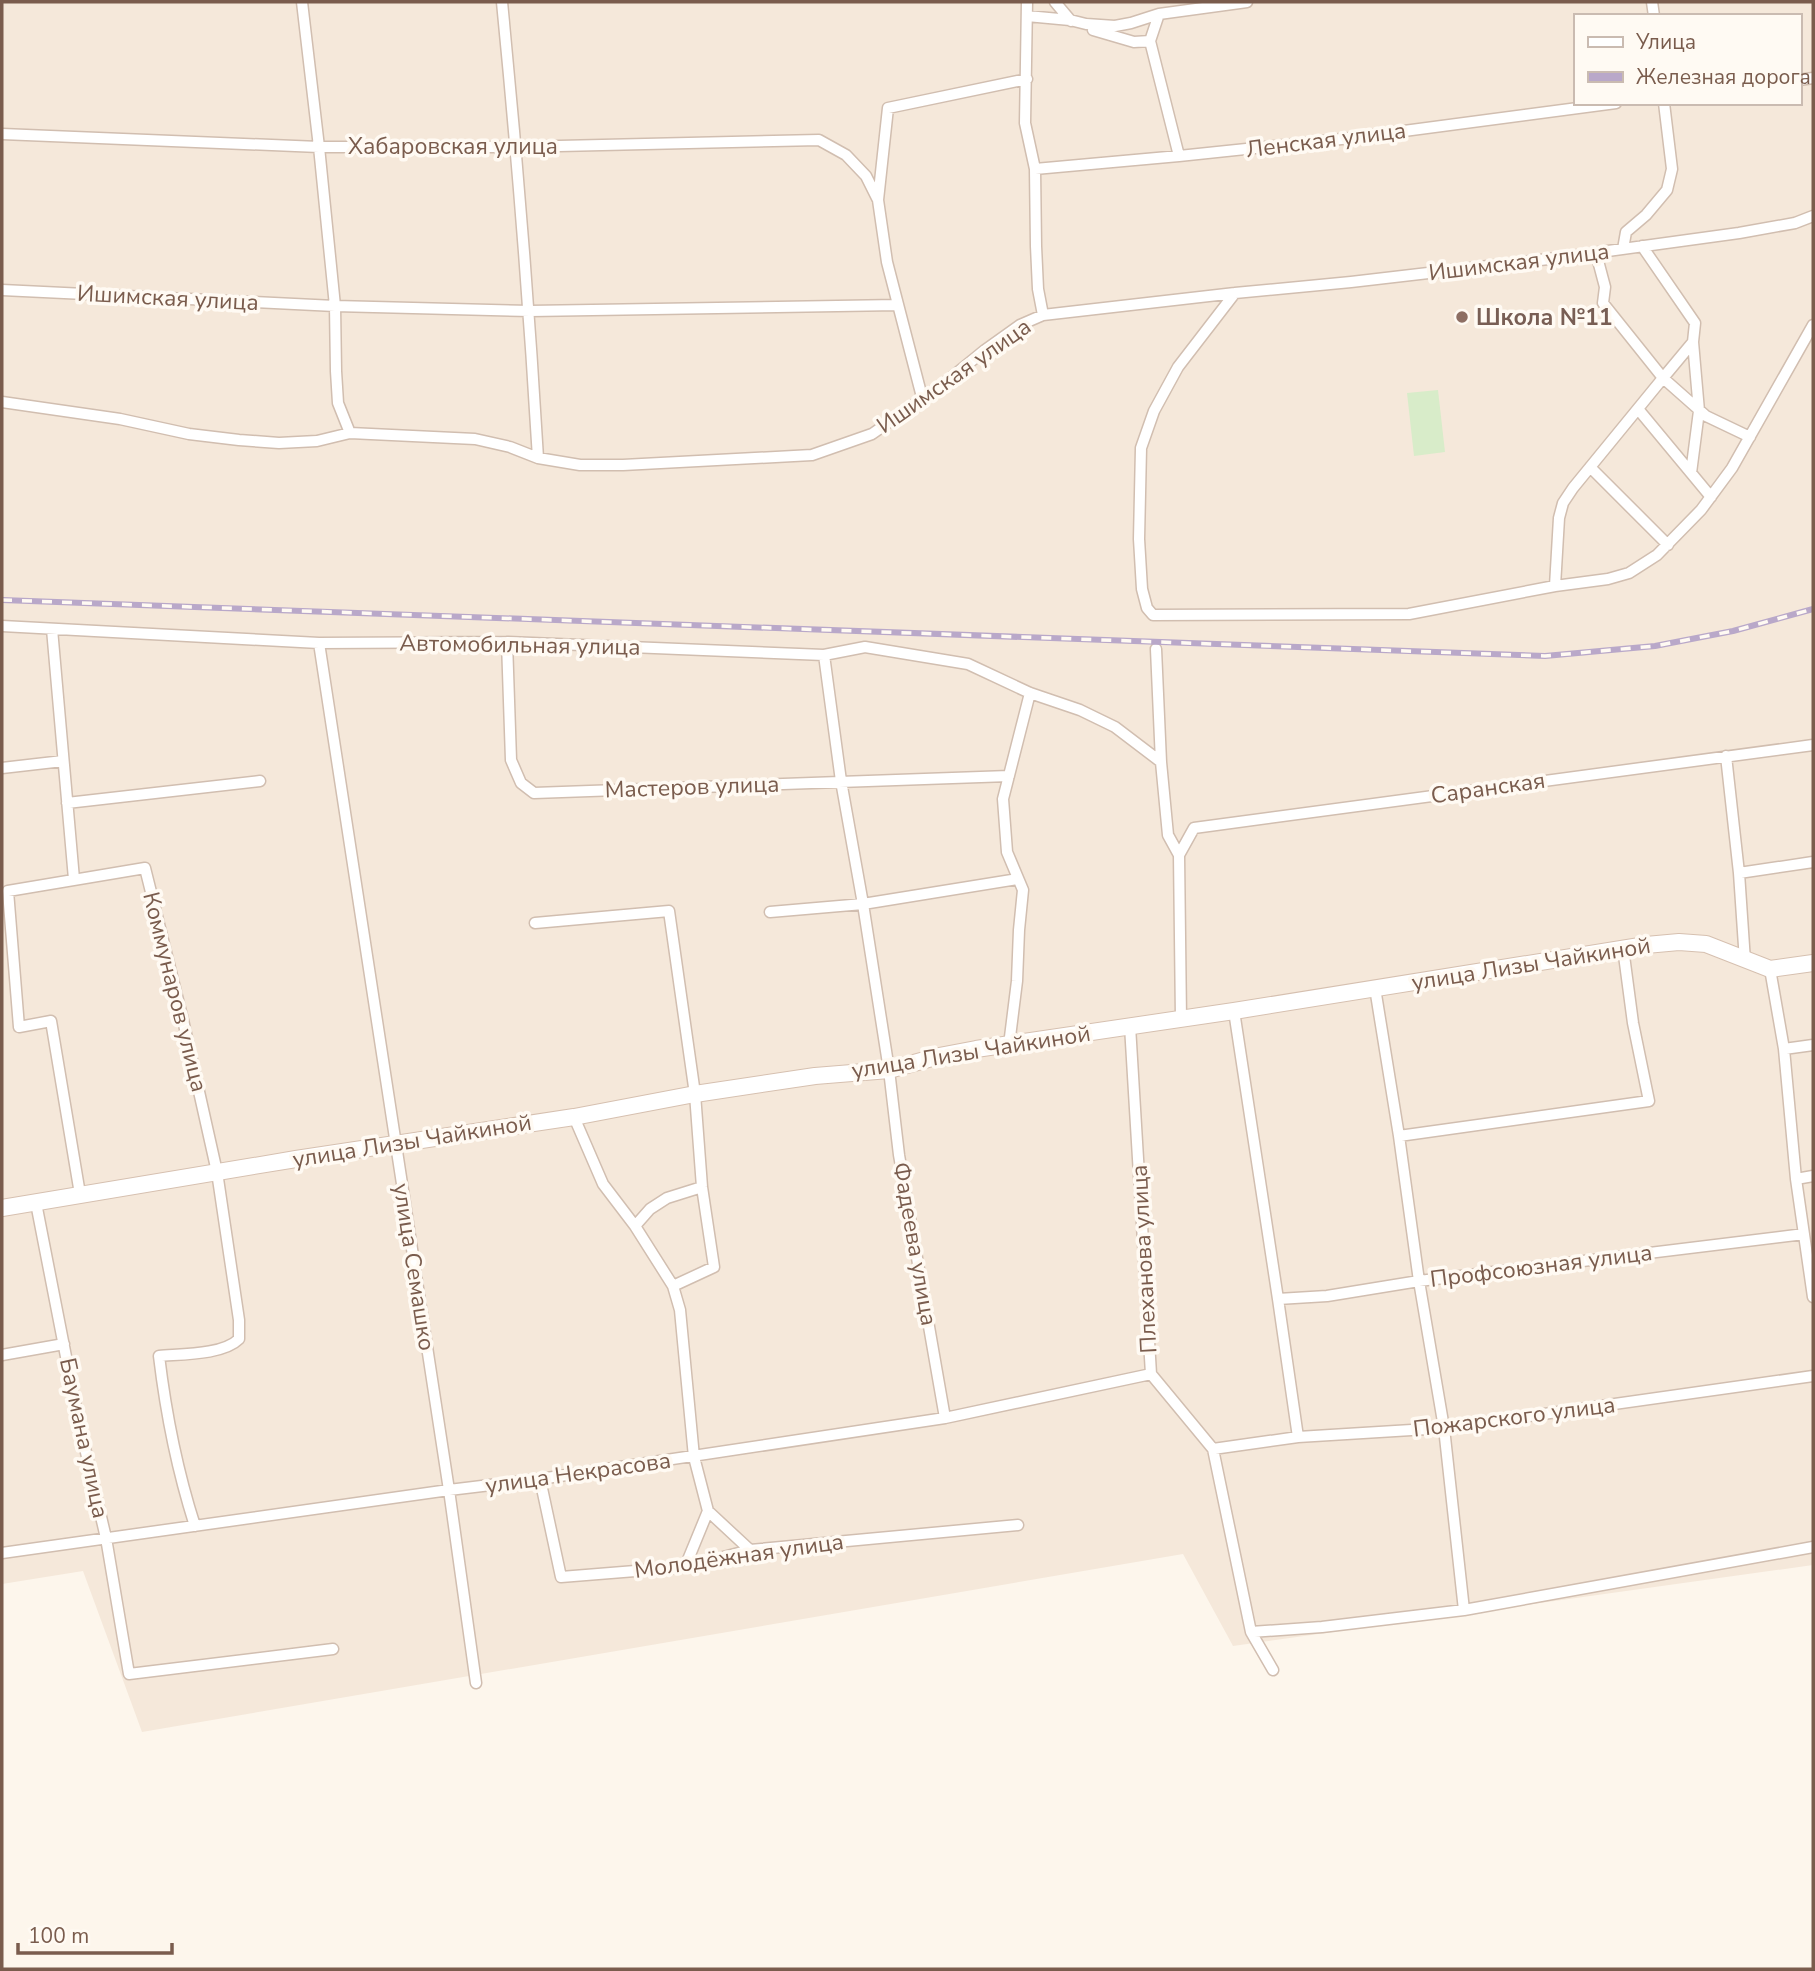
<svg xmlns="http://www.w3.org/2000/svg" width="1815" height="1971" viewBox="0 0 1815 1971" font-family="'Nunito Sans',sans-serif">
  <style>
    .residential { fill: #f5e8da; fill-rule: evenodd }
    .green { fill: #d8ecc9 }
    .lines { fill: none; stroke-linecap: round; stroke-linejoin: round }
    .street-casing { stroke: #d1beb0; stroke-width: 13 }
    .secondary-casing { stroke: #d6c0b0; stroke-width: 18 }
    .street { stroke: #fff; stroke-width: 10 }
    .secondary { stroke: #fff; stroke-width: 16 }
    .rail-casing { stroke: #b9a8c9; stroke-width: 6 }
    .rail { stroke: #fffaf3; stroke-width: 3.5; stroke-dasharray: 10; stroke-linecap: butt }
    .education-dot { fill: #8d6e63; stroke: #fffaf3; stroke-width: 2.5 }
    .labels { text-anchor: middle; dominant-baseline: central; stroke-width: 7; stroke-linejoin: round; paint-order: stroke }
    .street-label { font-size: 23px; fill: #7a5c4d; stroke: #fffaf3 }
    .education-label { font-size: 23px; font-weight: bold; fill: #785e54; stroke: #fffaf3; text-anchor: start }
  </style>
  <rect width="100%" height="100%" fill="#fdf6ec"/>
  <!-- residential -->
  <path class="residential" d="M2 2H1813V1565L1233 1646 1183 1554 142 1732 83 1571 2 1584ZM1575 16H1799V103H1575Z"/>
  <!-- green -->
  <path class="green" d="M1438 390 1445 452 1414 456 1407 393Z"/>
  <g class="lines">
    <defs>
      <path id="street" d="M302 2 319 147 335 306 336 371 338 403 350 433 475 439 510 447 538 458 580 465H623L812 455 872 434 942 385 985 350 1020 325 1043 315 1235 293 1351 282 1557 258 1739 233 1795 223 1813 216
        M502 2C517 154 529 305 538 458
        M1027 2 1025 123 1035 169 1036 246 1038 289 1043 315
        M1055 2 1071 21
        M1652 2 1654 16
        M1159 14 1150 41 1179 156
        M1027 16 1070 20 1086 24 1115 26 1131 23 1159 14 1247 2
        M1093 30 1134 42 1150 41
        M1799 80 1813 78
        M2 134 319 147H516L819 140 846 155 866 176 878 200 887 262 922 397
        M1035 169 1179 156 1351 138 1616 103
        M878 200 888 108 1027 79
        M1642 246 1695 323 1693 342 1663 378 1706 416 1750 437
        M1623 249 1626 232 1646 215 1667 190 1672 169 1664 103
        M2 290 335 306 530 311 897 305
        M1235 293 1178 367 1154 411 1141 448 1139 539 1142 589 1147 608 1153 615 1409 614 1555 586 1608 579 1629 573 1657 555 1701 510 1732 468 1813 325
        M2 402 120 419 189 434 239 440 279 443 317 441 350 433
        M1638 409 1711 497
        M1590 467 1668 545
        M1691 473 1699 411 1693 342
        M1555 586 1559 518 1563 503 1573 488 1663 378 1603 303 1605 287 1596 253
        M2 626 319 643 507 642 824 655 865 647 968 664 1030 693 1080 710 1115 727 1161 762
        M52 629 74 879
        M507 642 511 760 521 783 534 793 1009 776
        M319 643 449 1490 476 1683
        M1156 649 1161 762 1168 835 1179 855 1181 1019
        M824 655 841 781 863 904 889 1070 899 1155 945 1418
        M1726 756 1739 873
        M2 768 63 761
        M67 803 260 781
        M1179 855 1194 828 1813 745
        M770 912 863 904 1018 879
        M535 923 669 911 695 1094 702 1187 714 1267 673 1286
        M1745 961 1739 873 1813 862
        M1770 969 1784 1049 1796 1179 1813 1297
        M1375 988 1399 1136 1419 1281 1444 1428 1464 1610
        M1234 1011 1278 1299 1298 1437
        M1130 1026 1151 1374 1213 1449 1251 1632 1273 1670
        M1009 1045 1017 981 1019 930 1023 890 1007 852 1003 799 1030 693
        M1784 1049 1813 1045
        M574 1117 603 1184 635 1226 673 1286 680 1310 694 1457 708 1511 750 1550
        M1399 1136 1649 1101 1633 1023 1623 948
        M1796 1179 1813 1176
        M80 1194 51 1021 19 1027 8 891 145 868 183 1020 217 1172 239 1320V1339C223 1355 181 1354 159 1356 166 1414 177 1470 195 1526
        M36 1203 78 1418 106 1538 129 1674 333 1649
        M635 1226 650 1209 667 1198 702 1187
        M1278 1299 1327 1296 1419 1281 1804 1234
        M2 1355 64 1344
        M1213 1449 1298 1437 1444 1428 1813 1376
        M540 1479 561 1577 685 1567 750 1550 1018 1525
        M2 1553 449 1490 540 1479 945 1418 1151 1374
        M685 1567 708 1511
        M1251 1632 1322 1627 1464 1610 1813 1547"/>
      <path id="secondary" d="M2 1208 296 1159 574 1117 695 1094 815 1076 889 1070 939 1056 976 1049 1234 1011 1646 945 1679 942 1706 944 1770 969 1813 963"/>
    </defs>
    <!-- street casing -->
    <use href="#street" class="street-casing"/>
    <!-- secondary casing -->
    <use href="#secondary" class="secondary-casing"/>
    <!-- street -->
    <use href="#street" class="street"/>
    <!-- secondary -->
    <use href="#secondary" class="secondary"/>
    <defs>
      <path id="rail" d="M2 600 1545 656 1655 646 1733 631 1813 609"/>
    </defs>
    <!-- rail casing -->
    <use href="#rail" class="rail-casing"/>
    <!-- rail -->
    <use href="#rail" class="rail"/>
  </g>
  <!-- markers -->
  <circle class="education-dot" cx="1462" cy="317" r="7"/>
  <g class="labels">
    <!-- street labels -->
    <g class="street-label">
      <text transform="translate(1326 140) rotate(-7)">Ленская улица</text>
      <text x="453" y="146">Хабаровская улица</text>
      <text transform="translate(1519 262) rotate(-7)">Ишимская улица</text>
      <text transform="translate(168 298) rotate(3)">Ишимская улица</text>
      <text transform="translate(954 376) rotate(-35)">Ишимская улица</text>
      <text transform="translate(520 645) rotate(1)">Автомобильная улица</text>
      <text transform="translate(692 787) rotate(-2)">Мастеров улица</text>
      <text transform="translate(1488 788) rotate(-8)">Саранская</text>
      <text transform="translate(1531 964) rotate(-9)">улица Лизы Чайкиной</text>
      <text transform="translate(175 992) rotate(76)">Коммунаров улица</text>
      <text transform="translate(971 1052) rotate(-9)">улица Лизы Чайкиной</text>
      <text transform="translate(412 1141) rotate(-9)">улица Лизы Чайкиной</text>
      <text transform="translate(915 1244) rotate(80)">Фадеева улица</text>
      <text transform="translate(1144 1259) rotate(-93)">Плеханова улица</text>
      <text transform="translate(1541 1266) rotate(-7)">Профсоюзная улица</text>
      <text transform="translate(414 1267) rotate(81)">улица Семашко</text>
      <text transform="translate(1514 1417) rotate(-7)">Пожарского улица</text>
      <text transform="translate(84 1438) rotate(78)">Баумана улица</text>
      <text transform="translate(578 1473) rotate(-8)">улица Некрасова</text>
      <text transform="translate(739 1556) rotate(-8)">Молодёжная улица</text>
    </g>
    <!-- education labels -->
    <g class="education-label">
      <text x="1476" y="317">Школа №11</text>
    </g>
  </g>
  <!-- border -->
  <rect width="1815" height="1971" fill="none" stroke="#7a5c4d" stroke-width="7"/>
  <!-- legend -->
  <rect x="1574" y="14" width="228" height="91" fill="#fffaf3" stroke="#cabbb1" stroke-width="2"/>
  <rect x="1588" y="37" width="35" height="10" fill="#ffffff" stroke="#cabbb1" stroke-width="2"/>
  <text x="1636" y="49" font-size="21" fill="#7a5c4d">Улица</text>
  <rect x="1588" y="72" width="35" height="10" fill="#b9a8c9" stroke="#cabbb1" stroke-width="2"/>
  <text x="1636" y="84" font-size="21" fill="#7a5c4d">Железная дорога</text>
  <!-- scale -->
  <path d="M18 1943v10h154v-10" fill="none" stroke="#7a5c4d" stroke-width="3.5"/>
  <text x="28" y="1943" font-size="21" fill="#7a5c4d" stroke="#fffaf3" stroke-width="5" paint-order="stroke">100 m</text>
</svg>
